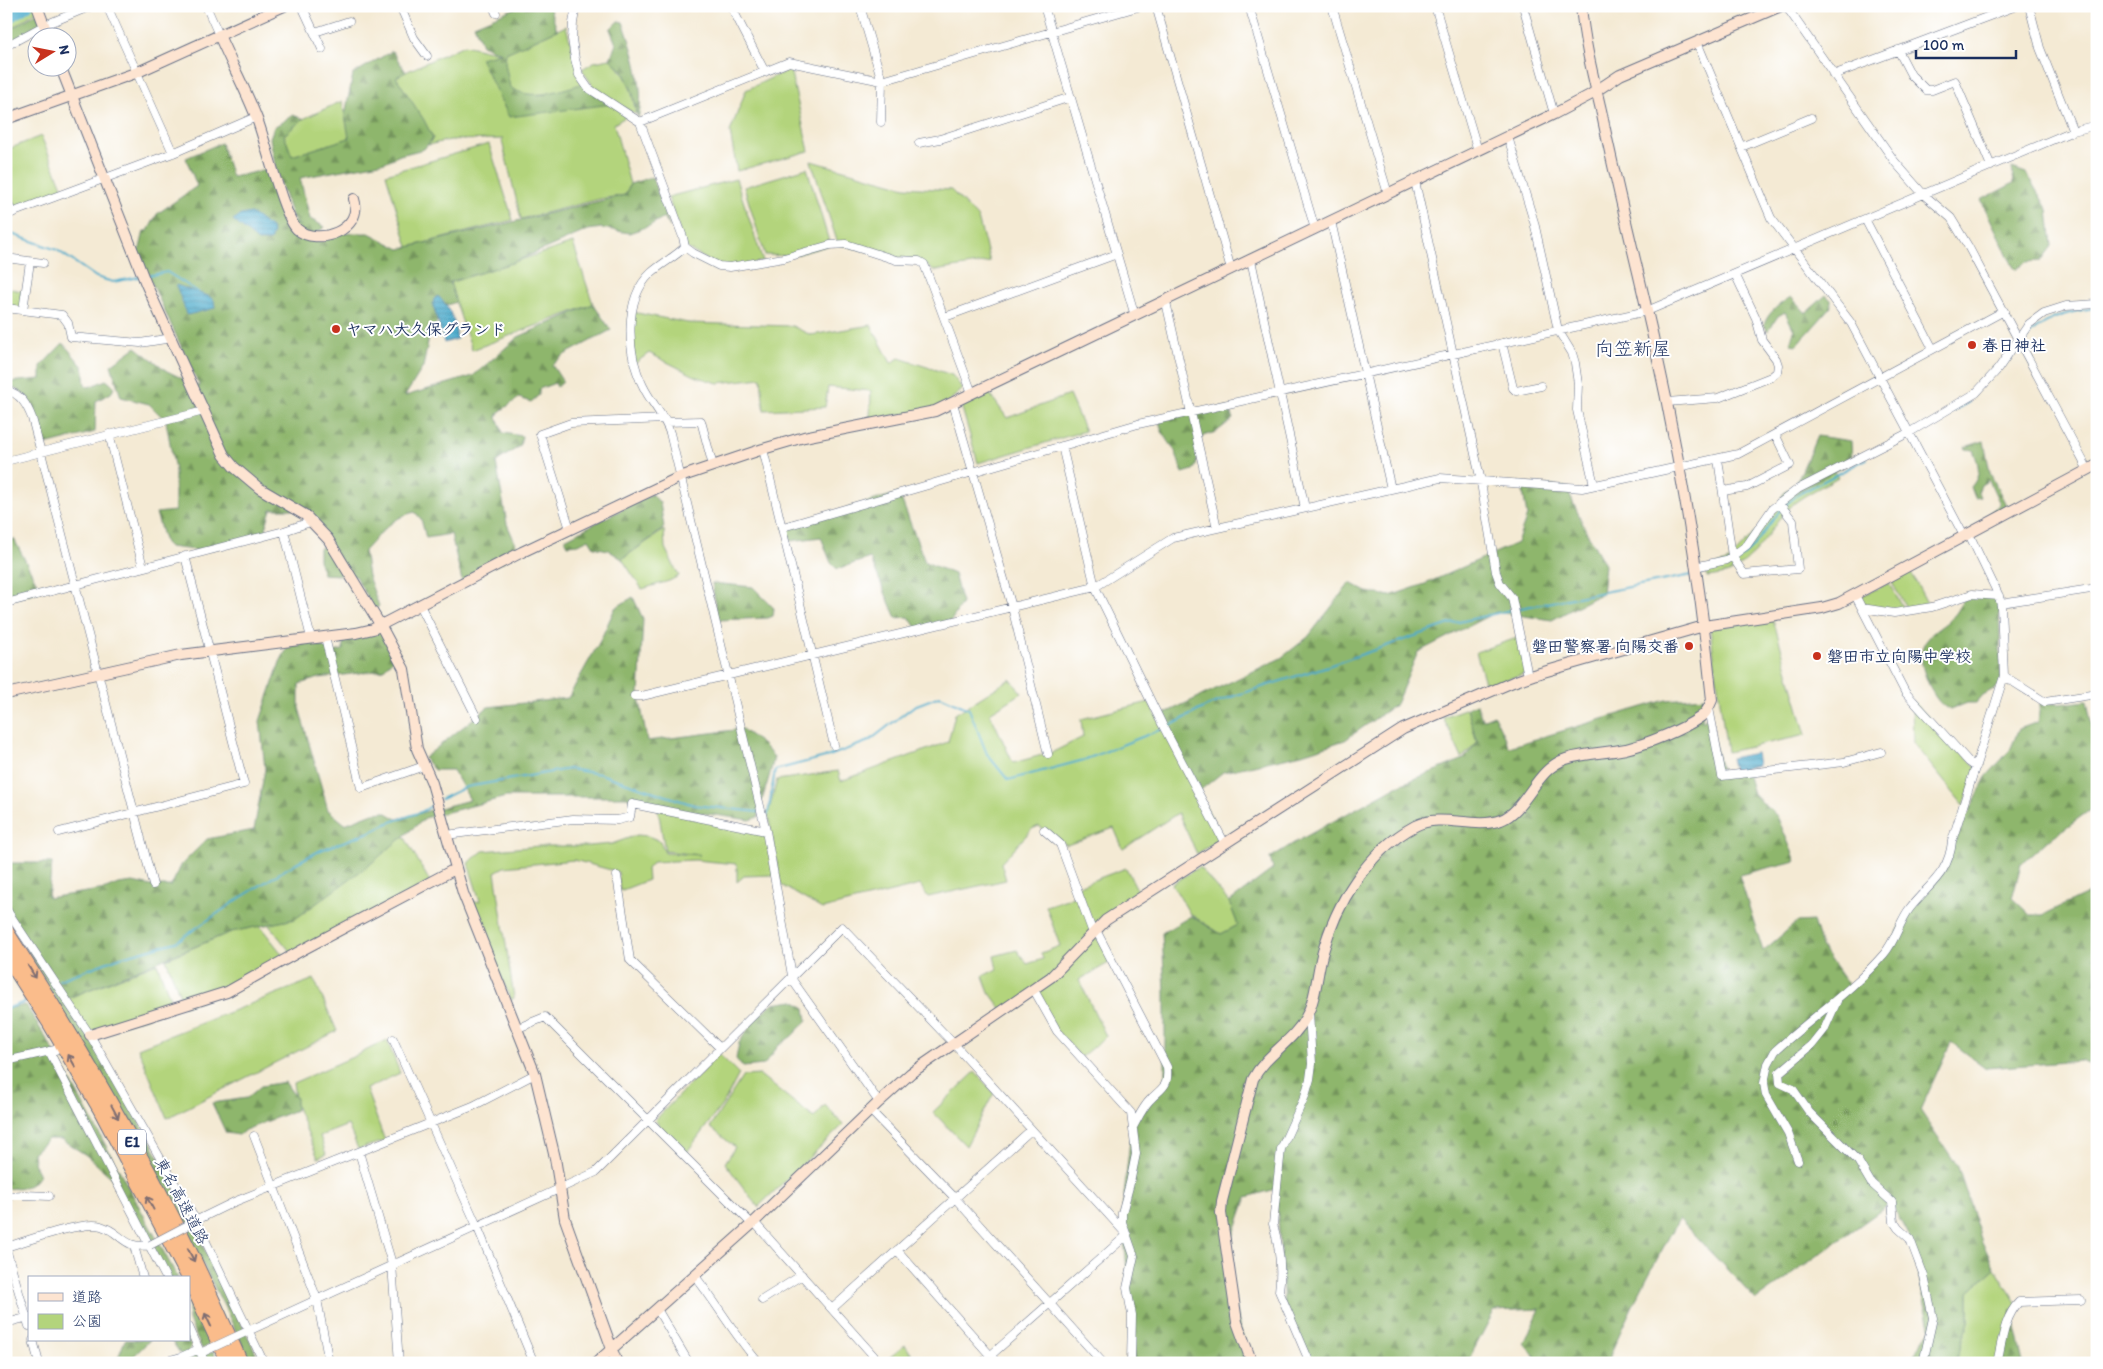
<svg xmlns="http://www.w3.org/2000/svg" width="2103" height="1369" viewBox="0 0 2103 1369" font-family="Itim,'Klee One',sans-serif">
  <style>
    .green { fill: #b3d47c; stroke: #67826d }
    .forest { fill: url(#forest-firs); stroke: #547265 }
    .water { fill: url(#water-rules); stroke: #346e95 }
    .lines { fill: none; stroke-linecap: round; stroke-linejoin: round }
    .stream { stroke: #4daccc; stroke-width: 2 }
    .river { stroke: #4daccc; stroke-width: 12 }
    .street-casing { stroke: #677087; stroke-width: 9 }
    .secondary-casing { stroke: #677087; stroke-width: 12 }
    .highway-casing { stroke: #677087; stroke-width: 16 }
    .street { stroke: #fff; stroke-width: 8 }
    .secondary { stroke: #fde4d1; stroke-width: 10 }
    .highway { stroke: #fabc8b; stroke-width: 14 }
    .street-bridge-casing { stroke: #677087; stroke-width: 9; stroke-linecap: butt }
    .street-bridge { stroke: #fff; stroke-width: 8 }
    .oneway { stroke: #7f6e72 }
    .poi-dot { fill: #c8321e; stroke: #fff; stroke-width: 2 }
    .labels { text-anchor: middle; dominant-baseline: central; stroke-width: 4; stroke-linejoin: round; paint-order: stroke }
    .shield { fill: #fff; stroke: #5f6d8e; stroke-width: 1 }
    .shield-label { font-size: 15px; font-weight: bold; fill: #1b2f5e }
    .poi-label { font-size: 16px; font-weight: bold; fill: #1b2f5e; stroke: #fff; text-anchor: start }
    .street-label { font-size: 16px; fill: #1b2f5e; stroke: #fff }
    .quarter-label { font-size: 19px; fill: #1b2f5e; stroke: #fff }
  </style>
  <defs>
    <pattern id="forest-firs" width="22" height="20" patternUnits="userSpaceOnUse" patternTransform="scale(1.25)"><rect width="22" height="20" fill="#8eb66c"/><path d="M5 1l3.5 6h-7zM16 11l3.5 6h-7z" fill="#73945c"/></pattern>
    <pattern id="water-rules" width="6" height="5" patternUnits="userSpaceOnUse" patternTransform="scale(1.25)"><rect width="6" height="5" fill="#4daccc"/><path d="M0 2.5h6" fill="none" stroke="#3f8ca9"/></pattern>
  </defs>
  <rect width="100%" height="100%" fill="#fff"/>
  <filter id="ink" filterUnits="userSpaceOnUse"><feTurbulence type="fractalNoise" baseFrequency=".02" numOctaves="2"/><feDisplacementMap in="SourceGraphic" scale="10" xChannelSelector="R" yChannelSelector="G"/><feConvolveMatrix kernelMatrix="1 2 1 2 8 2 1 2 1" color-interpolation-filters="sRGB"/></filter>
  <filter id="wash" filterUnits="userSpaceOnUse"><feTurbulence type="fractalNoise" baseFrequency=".0096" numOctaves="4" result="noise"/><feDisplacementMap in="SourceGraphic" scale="20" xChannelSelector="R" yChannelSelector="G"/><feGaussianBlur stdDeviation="1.12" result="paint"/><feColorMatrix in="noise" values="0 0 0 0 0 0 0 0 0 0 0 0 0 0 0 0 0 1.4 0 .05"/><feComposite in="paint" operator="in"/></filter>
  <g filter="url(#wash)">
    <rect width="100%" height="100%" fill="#f4ead4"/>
    <!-- green -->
    <path class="green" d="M15 6H44L6 32V12Z
      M566 26 575 59 585 83 596 91 582 69 594 62 610 59C630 77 631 88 636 114L608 100 627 116 614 124 630 184 625 195 600 199 521 219 502 141 504 139 450 140 428 145 433 138 395 77 464 45 503 54Z
      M790 69 809 151 737 171 730 132 746 90Z
      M342 101 350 138 292 156 284 135 303 119Z
      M41 136 63 189 12 213 6 195V150Z
      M489 144 513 220 408 247 386 174Z
      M811 161 905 187 951 190 978 218 990 262 934 271 924 264 838 244Z
      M807 168 830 245 792 256 765 255 744 187Z
      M736 179 763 261 725 270 685 247 668 197Z
      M573 243 593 304 472 350 449 283Z
      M6 288 22 291 23 310 10 308 6 334Z
      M632 312 688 323 792 326 811 335 871 325 891 363 899 358 952 375 963 389 940 409 870 419 871 391 828 387 825 407 764 410 761 378 718 383 697 377 649 353 634 364Z
      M988 391 1007 418 1069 395 1085 431 978 463 961 405Z
      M1833 471 1838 477C1824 486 1805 494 1792 505 1770 526 1758 559 1729 573 1723 575 1714 576 1707 577L1706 569 1729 561 1787 497Z
      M664 530 665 548 679 576 669 581 642 589 622 559Z
      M1910 571 1929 607 1908 611 1891 581Z
      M1889 583 1905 612 1862 608 1857 598Z
      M1773 619 1806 735 1727 752 1710 628Z
      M1517 638 1527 673 1486 686 1476 652Z
      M1010 679 1022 693 990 713 1013 763 1053 752 1083 737 1081 719 1149 702 1222 837 1197 854 1178 813 1123 849 1114 828 1067 845 1039 826 1032 829 1001 863 1006 880 928 897 920 885 822 909 781 885 768 814 777 780 838 771 841 781 948 742 955 714Z
      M1912 700 1976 767 1964 806 1913 743Z
      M1467 708 1477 742 1462 758 1443 717Z
      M658 809 766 831 774 875 744 876 737 882V864L695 860 653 862 647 869 648 880 620 891 618 872 574 860 504 867 495 872 514 998 511 1000 469 903 480 901 468 863 483 851 539 846H589L612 844 637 835 648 836 660 841 665 853 700 855 665 851Z
      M404 836 430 882 293 955 268 924 295 919Z
      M1199 867 1229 902 1238 925 1221 934 1190 914 1172 884Z
      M1126 868 1141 897 1096 930 1078 886Z
      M1079 895 1093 933 1114 960 1079 980 1106 1036 1081 1057 1057 1031 1035 992 1003 1011 989 992 983 976 997 969 994 956 1017 950 1027 964 1043 959 1041 953 1060 946 1046 906Z
      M260 926 286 959 227 992 184 1006 166 959 231 932Z
      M157 963 174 1009 90 1035 66 999Z
      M314 979 337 1031 167 1118 138 1048Z
      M387 1040 400 1073 366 1089 385 1141 358 1149 348 1125 320 1136 326 1154 318 1158 296 1105 293 1083 355 1056Z
      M719 1054 739 1074 725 1101 684 1156 655 1120Z
      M975 1072 994 1093 966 1146 933 1112Z
      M760 1075 814 1118 825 1105 843 1125 758 1207 725 1163 735 1147 710 1127 743 1076Z
      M1995 1268 2017 1304 1996 1363H1955L1969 1322V1291Z
      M905 1345 918 1363H885L884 1362Z"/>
    <!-- forest -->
    <path class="forest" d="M520 6H549L557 30 506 53 505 63 510 87C532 103 561 89 585 83L612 104 509 117 480 58 501 53 482 45 474 25Z
      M39 12 45 25 6 46V32Z
      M618 21 623 22C633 49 646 90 638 118L632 91 623 71 610 59 616 44 610 29Z
      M392 51 406 72 396 77 424 120 433 138 424 149 400 155 385 162 300 178 310 219 325 227 314 234 369 233 400 249 625 195 630 184 652 177 670 227 664 217 649 226 629 233 602 228 588 230 512 263 450 282 456 302 447 305 437 296 433 304 437 321 429 337 423 367 405 396 473 376 518 337 593 304 611 330 564 355 552 365 563 382 557 387 555 383 539 389V395L531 402 519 398 499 412 497 417 503 433 522 436 520 446 496 462 507 524 518 549 503 562 462 581 451 534 426 538 421 519 415 512C392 517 380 534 364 551L368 576 379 606 375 610 355 576 323 574 319 560V548L331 544 313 521 294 509H271L266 526 267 535 204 551 169 547 165 543 156 513 175 511V471L166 421 149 404 121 397 111 365 136 347 167 371 200 387 137 251 140 248 144 231H148L157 214 197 186 186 158 221 143 232 177 265 170 271 172 291 220 300 226 293 219 276 170 270 138 274 127 293 115 303 119 284 135 292 156 349 138 345 115 353 74Z
      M2012 168 2026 173 2048 210 2052 246 2041 261 2026 262 2015 270 1981 200 2014 183Z
      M1826 295 1831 300V307L1797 345 1790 344 1794 330 1785 312 1778 316 1768 331 1764 325C1767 313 1781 303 1791 297L1806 313Z
      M63 343 83 367 85 385 89 387 106 380 115 387 111 393 96 401 95 432 45 445C34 425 37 390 7 387L8 382 41 379V366Z
      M1223 408H1229L1233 419 1216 432 1206 435 1200 439 1196 466 1193 470 1183 473C1179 465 1178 456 1174 449 1166 437 1161 435 1159 419Z
      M1817 436 1851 441 1852 461 1780 502 1783 494 1797 482Z
      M1984 441 1990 473 2007 507 1989 519 1986 516 2000 504 1989 480 1981 485 1978 492 1980 497 1975 498 1971 487C1982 474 1979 465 1973 450L1966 449 1965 447Z
      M1522 484 1566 487 1586 531 1605 565 1602 593 1552 620 1496 612 1418 652 1396 704 1345 740 1302 754 1223 772 1198 792 1159 716 1281 658 1308 637 1350 583 1367 592 1390 596 1425 584 1517 543 1527 516Z
      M899 493 925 562 954 574 962 603 951 621 917 629 909 617 896 618 870 558 837 569 831 563 821 537 791 541 783 527Z
      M652 494 660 503 664 527 661 531 622 559 608 550 594 547 589 539 578 544 568 545 565 539Z
      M14 539 41 591 12 599 6 597V541Z
      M712 583 753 587 774 608 773 616 768 618 718 620Z
      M1963 596H1999L2001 685 1983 695 1976 703H1967L1950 710C1938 704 1932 693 1927 680 1904 624 1958 635 1963 596Z
      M633 597 643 619 639 696 647 741 742 729 763 745 774 757C770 778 762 796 758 817L750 820 687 811 672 812 626 797H506L425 818 373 862 295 919 231 932 66 999 6 908V863H52L48 898 106 889 118 884 133 882 151 886H171L182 864 207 839 254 830 265 769 260 721 280 662 291 641 312 642 334 652 343 650 344 639 381 626 395 657 383 670 319 678 299 684V708L328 810 345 824 373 813 385 812 397 819 470 800 453 770H434L424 758 488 707 568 698 600 641 615 608Z
      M1704 697 1702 721 1708 717 1722 773H1747L1753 794 1777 816 1796 861 1739 875 1763 951 1797 922 1813 921 1821 947 1850 988 1891 945 1906 915 1934 883 1986 777 2010 750 2019 729 2038 722 2040 703 2059 704 2087 701 2092 727 2097 725V805L2047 841 2021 864 2012 898 2030 915H2043L2097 889V1067L2080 1061 1986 1068 1951 1042 1920 1110 1958 1167 1982 1242 1995 1268 1969 1291V1322L1955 1363H1908L1931 1330 1910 1239 1891 1203 1756 1300 1679 1219C1653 1266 1627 1313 1607 1363H1541L1524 1343 1540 1309 1494 1311 1467 1363H1311L1284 1304 1276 1189 1247 1197 1227 1254 1240 1329 1253 1363H1126L1132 1330 1122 1213 1132 1122 1165 1085V992L1162 933 1191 916 1221 934 1238 925 1229 902 1273 869 1270 858 1294 843 1397 786 1464 759 1477 742 1467 708 1477 704 1482 720 1494 715 1509 747 1666 700Z
      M17 932 86 1029 152 1144 261 1363H251L224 1306 167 1193Z
      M794 1001 805 1008 807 1020 792 1036 779 1045 764 1065 743 1067 736 1059 739 1043 753 1021 772 1004Z
      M26 1005 58 1058 178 1278H169L110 1176 86 1155 61 1139H48L33 1153 35 1167 39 1175C32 1189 21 1187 6 1189V1009Z
      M285 1082 296 1098V1110L245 1130 239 1135 226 1133 212 1103 247 1098 261 1086Z
      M189 1300 211 1344 202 1349 189 1320Z
      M2012 1309 2024 1363H1999Z
      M125 1340H150L127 1363 118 1358Z
      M171 1340H187L191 1346 185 1359 213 1352 218 1363H174L184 1359Z"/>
    <!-- water -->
    <path class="water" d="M251 213 271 228 273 233 270 241H258L233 220 241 215Z
      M176 285 208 296 214 300 215 308 187 315Z
      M438 296C451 308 455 321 457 339L444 343 433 304 434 299Z
      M1756 753 1758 765 1734 771 1731 758Z"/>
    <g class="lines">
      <!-- stream -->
      <path class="stream" d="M6 232 57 250 96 277 113 282 139 277
        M146 276 167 272 198 292
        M2022 343C2040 320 2066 312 2094 308
        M2010 359 2019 347
        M1945 416 1969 402
        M1784 506 1799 494 1866 459
        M1737 561 1753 547 1781 509
        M1700 574 1733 563
        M1515 609 1692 575
        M1166 728 1209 705 1237 695 1328 666 1450 624 1511 610
        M441 799 466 787 569 769 600 774 694 805 758 812
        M765 814H768L775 770 829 756 869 741 914 706 940 696 969 709 987 754 1008 780 1084 760 1162 729
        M59 980 121 957 176 942 240 898 296 863 321 850 370 832 388 823 421 812 435 804
        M6 1009 25 1002"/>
      <!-- river -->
      <path class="river" d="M6 19 27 6"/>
    </g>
  </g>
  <g filter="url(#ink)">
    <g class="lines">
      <defs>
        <path id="street" d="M107 6 173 153
          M206 6 219 35
          M302 6 322 49
          M400 6 414 38 427 56
          M493 6 496 13
          M576 6 573 23 572 39 575 59 579 75 588 88 640 122 683 237 685 247C675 257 662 263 651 273 623 299 627 355 643 386 651 403 664 415 670 433L766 831 793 981 879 1102
          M731 6 765 72
          M860 6 882 81 881 122
          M1044 6 1135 316
          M1156 6 1231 269
          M1249 6 1315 229
          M1332 6 1388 194
          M1435 6 1478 151
          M1523 6 1554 114
          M1786 6 1895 162 1923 194 1951 218 1968 246 2088 470
          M2029 6 2040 48 2073 131
          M315 32 349 21
          M1697 42 1771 218 1851 323 1964 536
          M6 46 45 25 91 6
          M1898 50 1911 75 1926 90H1932L1955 81 1991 166
          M1833 75 2016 6
          M640 122 789 62 882 81 1141 6
          M1508 137 1534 222 1558 330 1572 353 1575 363 1578 384 1577 410 1594 485
          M919 143 940 139 1071 97
          M1741 147 1811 118
          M1415 181 1480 477 1496 572 1500 583 1512 598 1528 676
          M6 199 12 213
          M6 215 173 153 256 117
          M1865 219 1933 349
          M1331 221 1391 489
          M685 247 693 253 719 266 730 267 784 258 830 245 846 244 896 260 919 261 924 264 972 393
          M6 258 43 263
          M1251 260 1305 508
          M1166 302 1217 528
          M6 308 62 315 68 323 71 337 140 343 172 338
          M23 310 30 262
          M945 317 1117 254
          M1502 343 1513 388 1516 391 1541 386
          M6 390C21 394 27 405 32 418L153 885
          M1667 402 1718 398 1771 377 1777 372 1778 365 1776 359 1762 340 1756 318 1735 274
          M953 403 1012 607 1048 754
          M666 422 701 421 713 466
          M109 434 143 567
          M1062 446 1095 587 1162 724 1224 842
          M763 449 834 745
          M1718 459 1732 556 1744 574 1798 569 1793 521 1779 503
          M6 461 204 411
          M1723 491 1747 487 1790 465 1775 434
          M783 527 1138 424 1647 311 2073 131 2097 125
          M570 529 540 434 571 423 665 419
          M284 531 311 638
          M1695 567 1726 560 1735 554 1747 545 1772 509 1798 489 1910 432 1976 393 1998 369 2029 324 2044 313 2066 306 2097 304
          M1855 595 1905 692 1969 762 1976 767
          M6 603 284 531 313 521
          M2001 603 2097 588
          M420 605 477 718
          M1862 608 1894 613 1932 607 1972 594 1999 596
          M325 637 361 788 424 766
          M2004 676 2045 702 2097 694
          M634 696H642L1095 587 1173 538 1440 478 1582 488 1738 454 2004 311
          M1709 708 1722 776 1844 762 1881 752
          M1044 830 1060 844 1093 933
          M59 832 244 784 185 556
          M446 835 573 819 618 820 630 817 632 804 766 831
          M617 876 630 960 720 1048
          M6 909 90 1035 196 1221 264 1363
          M1096 930 1167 1067C1169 1088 1162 1087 1150 1100 1143 1107 1138 1118 1133 1127
          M1034 990 1057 1031 1131 1113 1136 1154 1130 1183 1122 1213V1222L1134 1256 1127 1288 1132 1315 1131 1363
          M1837 1001 1824 1030 1812 1045 1779 1073 1780 1083 1793 1089 1809 1112 1858 1161 1871 1183 1892 1202 1894 1222 1898 1228 1910 1239 1924 1276 1933 1318 1923 1363
          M1309 1012 1312 1064 1310 1079 1305 1096 1281 1149 1273 1224C1279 1245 1282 1270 1279 1291L1310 1363
          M518 1028 545 1017 752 1224
          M393 1039 477 1226 534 1363
          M49 1051 166 1278
          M6 1061 55 1050
          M870 1110 955 1198 1103 1363
          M254 1136 317 1299 329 1363
          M359 1152 392 1264 399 1363
          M1798 1161 1788 1133 1766 1095 1764 1083 1768 1064 1775 1051C1811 1018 1852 991 1884 954 1896 940 1899 922 1910 908 1929 884 1949 874 1952 841L2004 676 2001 606 1999 596 1969 534
          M6 1196 24 1195 49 1196
          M193 1222 234 1202 473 1106 535 1074
          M754 1222 880 1363
          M134 1246 143 1278
          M6 1247C26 1241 84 1220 101 1226 122 1232 123 1250 150 1245
          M6 1249 29 1326
          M897 1250 997 1363
          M696 1274 698 1280C719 1307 736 1337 759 1363
          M762 1300 802 1275
          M833 1308 1031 1130
          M657 1309 689 1363
          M6 1323 29 1317
          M189 1327 205 1363
          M246 1332 596 1172 842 927 954 1044 1127 1235 982 1363
          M33 1340 39 1363
          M159 1363 181 1357 199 1349
          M1997 1363C2002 1342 2004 1317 2019 1302L2081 1300"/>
        <path id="secondary" d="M37 6 49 38
          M219 35C231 63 246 90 257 119 266 142 283 216 297 229 317 247 364 230 354 199
          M61 68 146 284 224 455 234 467 259 488 305 515 328 539 381 626 404 669 417 749 432 783 463 893 535 1074 555 1158 565 1219 617 1363
          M6 119 138 72 284 6
          M6 694 181 655 356 633 373 629 522 552 680 477 763 449 804 437 935 411 1554 114 1590 95 1620 75 1781 6
          M90 1035 227 992 304 949 455 869
          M596 1363 752 1224 879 1102 911 1073 1051 977 1106 920 1403 729 1513 682 1533 675 1704 626 1822 608 1839 603 2097 465
          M1252 1363 1237 1322 1221 1213 1222 1201 1253 1079C1266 1054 1293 1042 1306 1017 1316 999 1317 974 1322 955 1336 903 1367 852 1415 826 1442 812 1473 830 1501 820 1527 810 1535 769 1566 759 1585 753 1606 753 1626 749 1646 744 1682 730 1699 718 1706 714 1709 707 1712 700 1698 556 1672 413 1638 272 1625 218 1612 164 1601 110 1593 76 1584 41 1581 6"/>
        <path id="highway" d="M6 931C74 1037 138 1146 194 1260 210 1294 225 1328 241 1363
          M6 955 49 1022 100 1109 189 1278
          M189 1278 228 1363"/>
      </defs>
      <!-- street casing -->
      <use href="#street" class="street-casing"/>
      <!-- secondary casing -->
      <use href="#secondary" class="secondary-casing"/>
      <!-- highway casing -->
      <use href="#highway" class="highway-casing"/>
      <!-- street -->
      <use href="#street" class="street"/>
      <!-- secondary -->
      <use href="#secondary" class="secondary"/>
      <!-- highway -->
      <use href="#highway" class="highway"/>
      <defs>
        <path id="street-bridge" d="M150 1245 192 1223
          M205 1351 246 1332"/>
      </defs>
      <!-- street-bridge casing -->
      <use href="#street-bridge" class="street-bridge-casing"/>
      <!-- street-bridge -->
      <use href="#street-bridge" class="street-bridge"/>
    </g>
    <!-- one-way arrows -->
    <defs><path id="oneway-shaft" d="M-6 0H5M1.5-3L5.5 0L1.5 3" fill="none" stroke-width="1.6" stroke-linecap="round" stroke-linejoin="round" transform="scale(1.25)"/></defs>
    <g class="oneway">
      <use href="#oneway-shaft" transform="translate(32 972) rotate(58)"/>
      <use href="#oneway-shaft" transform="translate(72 1061) rotate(-120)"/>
      <use href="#oneway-shaft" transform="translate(115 1112) rotate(62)"/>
      <use href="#oneway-shaft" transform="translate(150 1203) rotate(-118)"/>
      <use href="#oneway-shaft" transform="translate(191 1255) rotate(63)"/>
      <use href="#oneway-shaft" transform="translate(208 1320) rotate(-115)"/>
    </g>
  </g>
  <!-- markers -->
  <g class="poi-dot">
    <circle cx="336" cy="329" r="5"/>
    <circle cx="1972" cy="345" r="5"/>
    <circle cx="1689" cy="646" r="5"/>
    <circle cx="1817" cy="656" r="5"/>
  </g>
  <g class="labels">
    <!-- shield labels -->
    <rect class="shield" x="118" y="1129.5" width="28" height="25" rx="4"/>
    <g class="shield-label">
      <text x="132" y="1142">E1</text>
    </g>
    <!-- poi labels -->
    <g class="poi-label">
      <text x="346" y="329">ヤマハ大久保グランド</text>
      <text x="1982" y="345">春日神社</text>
      <text x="1679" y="646" text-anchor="end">磐田警察署 向陽交番</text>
      <text x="1827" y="656">磐田市立向陽中学校</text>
    </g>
    <!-- street labels -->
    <g class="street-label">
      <text transform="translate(182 1201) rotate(62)">東名高速道路</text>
    </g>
    <!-- quarter labels -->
    <g class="quarter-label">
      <text x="1633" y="348">向笠新屋</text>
    </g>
  </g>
  <!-- margin -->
  <rect width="2103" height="1369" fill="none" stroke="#fff" stroke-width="25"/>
  <!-- legend -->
  <rect x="28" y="1276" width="162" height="65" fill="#ffffff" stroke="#a4acbf"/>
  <rect x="38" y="1293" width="25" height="8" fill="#fde4d1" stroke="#a4acbf"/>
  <text x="72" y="1302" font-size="15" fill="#1b2f5e">道路</text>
  <rect x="38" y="1314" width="25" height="15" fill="#b3d47c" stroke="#a4acbf"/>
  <text x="72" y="1326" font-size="15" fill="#1b2f5e">公園</text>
  <!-- north arrow -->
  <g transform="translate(52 52) rotate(80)"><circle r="24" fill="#ffffff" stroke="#a4acbf"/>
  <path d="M0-4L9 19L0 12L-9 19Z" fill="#c8321e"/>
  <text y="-8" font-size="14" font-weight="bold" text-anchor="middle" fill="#1b2f5e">N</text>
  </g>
  <!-- scale -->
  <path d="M1916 50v8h100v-8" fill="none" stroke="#1b2f5e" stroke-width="2.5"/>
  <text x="1923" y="50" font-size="15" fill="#1b2f5e" stroke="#ffffff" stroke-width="4" paint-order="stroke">100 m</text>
</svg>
